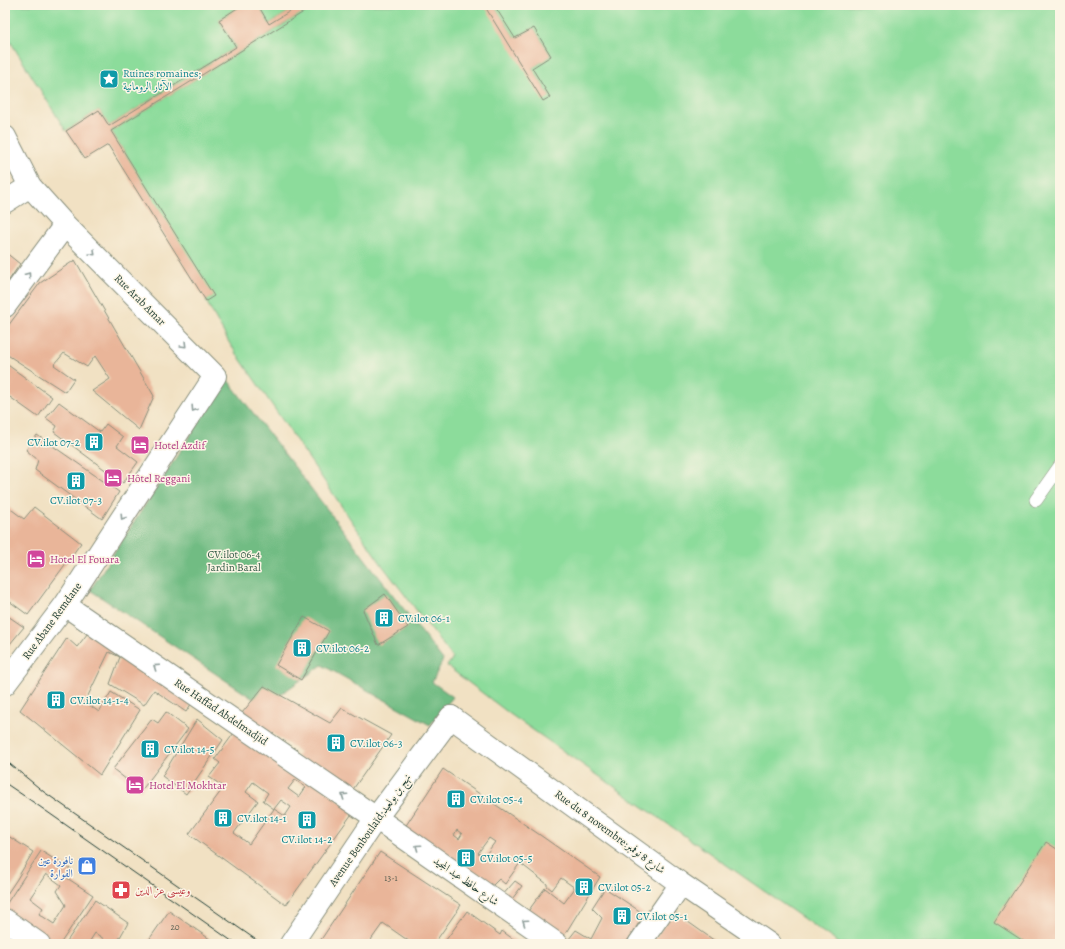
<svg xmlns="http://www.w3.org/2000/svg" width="1065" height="949" viewBox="0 0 1065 949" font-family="Alegreya,Amiri,serif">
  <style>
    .green { fill: #8cdc9b; stroke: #568c68 }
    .forest { fill: #71bc83; stroke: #487c5c }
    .building { fill: #e9b599; fill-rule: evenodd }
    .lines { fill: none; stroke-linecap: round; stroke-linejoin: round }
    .lane-casing { stroke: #888f7c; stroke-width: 14 }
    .street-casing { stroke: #888f7c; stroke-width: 24 }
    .secondary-casing { stroke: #888f7c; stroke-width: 24 }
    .lane { stroke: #fff; stroke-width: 13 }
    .street { stroke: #fff; stroke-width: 22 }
    .secondary { stroke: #fff; stroke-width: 22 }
    .tram { stroke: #1f3d34; stroke-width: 1 }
    .oneway { stroke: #8f9e9a }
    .labels { text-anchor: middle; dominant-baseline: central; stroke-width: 3; stroke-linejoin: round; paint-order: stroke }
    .number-label { font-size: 9px; fill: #525b4d }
    .culture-label { font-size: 11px; fill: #0d838f; stroke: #fcf5e5; text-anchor: start }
    .street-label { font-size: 11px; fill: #1f3d34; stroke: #fcf5e5 }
    .hotel-label { font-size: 11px; fill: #b23c85; stroke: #fcf5e5; text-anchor: start }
    .park-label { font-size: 11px; fill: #355d49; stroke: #fcf5e5 }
    .shop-label { font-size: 11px; fill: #366cbe; stroke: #fcf5e5; text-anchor: end }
    .health-label { font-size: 11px; fill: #be3a42; stroke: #fcf5e5; text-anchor: start }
  </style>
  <rect width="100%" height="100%" fill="#fcf5e5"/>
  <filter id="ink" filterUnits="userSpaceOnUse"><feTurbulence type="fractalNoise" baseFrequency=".025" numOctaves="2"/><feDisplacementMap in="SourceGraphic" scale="8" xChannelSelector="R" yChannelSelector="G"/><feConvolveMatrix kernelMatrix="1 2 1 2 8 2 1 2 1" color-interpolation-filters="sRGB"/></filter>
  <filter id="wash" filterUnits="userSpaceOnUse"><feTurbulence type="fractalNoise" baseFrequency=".012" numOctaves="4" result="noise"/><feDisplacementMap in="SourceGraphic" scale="16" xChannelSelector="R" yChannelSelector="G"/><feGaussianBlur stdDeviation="0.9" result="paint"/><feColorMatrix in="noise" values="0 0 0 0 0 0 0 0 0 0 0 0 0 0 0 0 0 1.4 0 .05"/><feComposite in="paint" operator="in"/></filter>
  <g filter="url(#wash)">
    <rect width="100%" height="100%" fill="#f1e1c3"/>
    <!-- green -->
    <path class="green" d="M5 5H242L219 20 236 47 109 126 99 110 66 131 5 33Z
      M258 5H300L269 24Z
      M315 5H484L550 97 532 68 551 56 534 28 515 38 494 5H1060V944H840L510 714 447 666 453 658 382 565 230 344 206 301 213 296 111 131Z"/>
    <!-- forest -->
    <path class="forest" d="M227 379 443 660 432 682 453 697 430 725 322 665 264 706 90 590Z"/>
    <g id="blocks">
      <!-- building -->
      <path class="building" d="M242 5H258L269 24 300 5H315L111 131 214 296 206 301 108 145 85 159 66 131 99 110 109 126 236 47 219 20Z
        M484 5H494L515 38 534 28 551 56 532 68 550 97 543 101Z
        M5 252 20 264 5 286Z
        M75 260 154 396 139 430 92 391 110 379 95 356 87 367 64 353 54 365 74 379 65 392 6 354 5 355V330L40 283Z
        M5 363 52 397 38 417 7 395 5 398Z
        M59 402 100 432 106 424 123 437 117 446 138 462 123 483 54 432 57 426 46 418Z
        M37 435 119 492 102 519 35 470 38 460 26 450Z
        M8 507 24 519 34 507 81 543 28 615 5 598V511Z
        M385 594 408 627 378 645 363 610Z
        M5 614 24 627 5 650Z
        M304 617 329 631 301 680 276 665Z
        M91 629 195 698 186 712 154 690 144 705 110 684 120 657 109 652 85 702 99 712 111 692 140 710 100 775 20 710 67 638 77 647Z
        M264 686 330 723 342 708 391 735 349 795 296 756 300 752 242 713Z
        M166 712 188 729 141 791 113 769 152 719 158 723Z
        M197 719 223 740 186 794 162 776Z
        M239 726 354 811 286 905 189 834 224 787 209 777 220 763 215 759ZM295 780 306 787 299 797 288 789ZM253 782 268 793 263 801 274 809 281 800 291 807 285 816 274 809 249 844 234 833 258 801 246 792Z
        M443 769 540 835 600 877 562 939 526 914 545 888 564 903 575 888 561 878 552 890 547 886V884L520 863 505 884 499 879 490 888 403 830ZM457 830 462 834 459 839 454 835ZM489 838 495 842 484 857 478 853Z
        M5 834 33 852 17 879 5 897Z
        M1046 842 1060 851V944H1028L994 922Z
        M41 851 72 870 67 878 93 895 60 944H45L5 913V906ZM46 874 61 885 57 891 66 905 54 924 39 914 43 908 30 898Z
        M380 852 461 905 434 944H413L383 923 368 944H318Z
        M515 881 522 886 509 903 501 897Z
        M605 888 644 914 634 931 625 944H565L576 930 591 939 602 918 592 908Z
        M95 900 128 923 119 939 118 944H100L104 939 95 933 88 944H65Z
        M169 911 217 944H146Z
        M467 911 500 935 502 931 520 944H443Z
        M674 912 715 941 719 944H651Z"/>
    </g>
  </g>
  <g filter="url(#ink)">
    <use href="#blocks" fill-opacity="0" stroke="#888f7c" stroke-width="1"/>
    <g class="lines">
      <defs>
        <path id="lane" d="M1036 500 1060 466"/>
        <path id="street" d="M5 137 30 186 65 225 215 376 65 605 5 684
          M5 202 30 186
          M5 306 65 225
          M65 605 376 818 557 944
          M451 717 681 884 769 944
          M5 920 39 944
          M639 944 681 884"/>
        <path id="secondary" d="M291 944 376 818 451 717"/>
      </defs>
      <!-- lane casing -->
      <use href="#lane" class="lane-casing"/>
      <!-- street casing -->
      <use href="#street" class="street-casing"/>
      <!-- secondary casing -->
      <use href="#secondary" class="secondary-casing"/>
      <!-- lane -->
      <use href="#lane" class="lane"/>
      <!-- street -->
      <use href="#street" class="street"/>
      <!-- secondary -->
      <use href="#secondary" class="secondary"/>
      <!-- tram -->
      <path class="tram" d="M5 760 44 792 262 944
        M5 783 36 804 236 944"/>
    </g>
    <!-- one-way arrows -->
    <defs><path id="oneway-chevron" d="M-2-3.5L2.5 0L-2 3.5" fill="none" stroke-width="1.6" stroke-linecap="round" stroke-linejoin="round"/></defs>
    <g class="oneway">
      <use href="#oneway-chevron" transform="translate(93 253) rotate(45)"/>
      <use href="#oneway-chevron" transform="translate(28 275) rotate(-54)"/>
      <use href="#oneway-chevron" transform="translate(184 345) rotate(45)"/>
      <use href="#oneway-chevron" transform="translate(194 409) rotate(123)"/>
      <use href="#oneway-chevron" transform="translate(123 517) rotate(123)"/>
      <use href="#oneway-chevron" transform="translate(156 667) rotate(-146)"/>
      <use href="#oneway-chevron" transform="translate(344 796) rotate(-146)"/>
      <use href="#oneway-chevron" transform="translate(418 847) rotate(-145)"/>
      <use href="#oneway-chevron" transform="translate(525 922) rotate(-145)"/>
    </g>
  </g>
  <!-- icons -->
  <defs>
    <symbol id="sight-square" viewBox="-11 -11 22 22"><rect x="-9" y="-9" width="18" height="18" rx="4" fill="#0f9aa8" stroke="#fcf5e5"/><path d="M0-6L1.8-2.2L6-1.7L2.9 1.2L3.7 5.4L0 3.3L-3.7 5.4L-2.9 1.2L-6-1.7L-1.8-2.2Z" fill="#fff"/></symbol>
    <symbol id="building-square" viewBox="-11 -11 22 22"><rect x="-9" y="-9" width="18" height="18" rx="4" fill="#0f9aa8" stroke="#fcf5e5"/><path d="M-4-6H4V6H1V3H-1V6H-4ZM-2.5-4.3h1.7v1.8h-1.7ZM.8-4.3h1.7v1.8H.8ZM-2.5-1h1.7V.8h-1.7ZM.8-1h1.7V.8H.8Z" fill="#fff"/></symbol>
    <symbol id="hotel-square" viewBox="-11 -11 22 22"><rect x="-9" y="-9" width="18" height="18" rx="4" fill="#d1479c" stroke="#fcf5e5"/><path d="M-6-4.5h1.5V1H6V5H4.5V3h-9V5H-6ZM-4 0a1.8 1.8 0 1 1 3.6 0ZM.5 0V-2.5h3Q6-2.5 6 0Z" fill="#fff"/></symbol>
    <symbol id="shop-square" viewBox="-11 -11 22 22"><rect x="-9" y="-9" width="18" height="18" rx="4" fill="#3f7fe0" stroke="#fcf5e5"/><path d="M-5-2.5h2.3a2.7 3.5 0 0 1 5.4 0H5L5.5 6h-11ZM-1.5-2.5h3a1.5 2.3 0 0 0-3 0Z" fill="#fff"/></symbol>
    <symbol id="pharmacy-square" viewBox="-11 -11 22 22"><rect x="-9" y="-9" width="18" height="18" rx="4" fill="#e0444e" stroke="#fcf5e5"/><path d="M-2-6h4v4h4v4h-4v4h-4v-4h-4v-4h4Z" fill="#fff"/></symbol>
  </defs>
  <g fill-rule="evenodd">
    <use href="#sight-square" x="98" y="68" width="22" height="22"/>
    <use href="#building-square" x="83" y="431" width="22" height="22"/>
    <use href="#hotel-square" x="129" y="434" width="22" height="22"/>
    <use href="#hotel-square" x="102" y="467" width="22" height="22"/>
    <use href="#building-square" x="65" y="470" width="22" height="22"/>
    <use href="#hotel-square" x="25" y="548" width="22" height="22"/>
    <use href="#building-square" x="373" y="607" width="22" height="22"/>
    <use href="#building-square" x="291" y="637" width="22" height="22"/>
    <use href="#building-square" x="45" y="689" width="22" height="22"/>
    <use href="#building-square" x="325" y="732" width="22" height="22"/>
    <use href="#building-square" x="139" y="738" width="22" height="22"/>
    <use href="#hotel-square" x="124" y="774" width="22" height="22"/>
    <use href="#building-square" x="445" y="788" width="22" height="22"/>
    <use href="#building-square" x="212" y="807" width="22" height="22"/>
    <use href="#building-square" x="296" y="809" width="22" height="22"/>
    <use href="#building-square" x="455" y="847" width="22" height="22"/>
    <use href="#shop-square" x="76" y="855" width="22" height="22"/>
    <use href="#building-square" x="573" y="876" width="22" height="22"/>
    <use href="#pharmacy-square" x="110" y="879" width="22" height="22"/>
    <use href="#building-square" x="611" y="905" width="22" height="22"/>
  </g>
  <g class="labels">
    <!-- number labels -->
    <g class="number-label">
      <text x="391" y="878">13-1</text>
      <text x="175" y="927">20</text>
    </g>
    <!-- culture labels -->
    <g class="culture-label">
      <text x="123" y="73">Ruines romaines;<tspan x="123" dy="13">الآثار الرومانية</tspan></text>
      <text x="80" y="442" text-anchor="end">CV.ilot 07-2</text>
      <text x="76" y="500" text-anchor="middle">CV.ilot 07-3</text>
      <text x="398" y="618">CV.ilot 06-1</text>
      <text x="316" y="648">CV.ilot 06-2</text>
      <text x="70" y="700">CV.ilot 14-1-4</text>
      <text x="350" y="743">CV.ilot 06-3</text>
      <text x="164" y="749">CV.ilot 14-5</text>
      <text x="470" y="799">CV.ilot 05-4</text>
      <text x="237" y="818">CV.ilot 14-1</text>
      <text x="307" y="839" text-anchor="middle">CV.ilot 14-2</text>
      <text x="480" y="858">CV.ilot 05-5</text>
      <text x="598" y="887">CV.ilot 05-2</text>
      <text x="636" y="916">CV.ilot 05-1</text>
    </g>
    <!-- street labels -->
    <g class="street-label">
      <text transform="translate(140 300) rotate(45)">Rue Arab Amar</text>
      <text transform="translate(52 621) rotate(-54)">Rue Abane Remdane</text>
      <text transform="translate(221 712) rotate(34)">Rue Haffad Abdelmadjid</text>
      <text transform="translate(370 830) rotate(-55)">Avenue Benboulaïd;نهج بن بولعيد</text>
      <text transform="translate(610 832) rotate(36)">Rue du 8 novembre;شارع 8 نوفمبر</text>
      <text transform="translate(466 881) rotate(35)">شارع حافظ عبد المجيد</text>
    </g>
    <!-- hotel labels -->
    <g class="hotel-label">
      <text x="154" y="445">Hotel Azdif</text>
      <text x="127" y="478">Hôtel Reggani</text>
      <text x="50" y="559">Hotel El Fouara</text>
      <text x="149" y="785">Hotel El Mokhtar</text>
    </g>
    <!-- park labels -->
    <g class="park-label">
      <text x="234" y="554">CV.ilot 06-4<tspan x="234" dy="13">Jardin Baral</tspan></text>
    </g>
    <!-- shop labels -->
    <g class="shop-label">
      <text x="73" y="860">نافورة عين<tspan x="73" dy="13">الفوارة</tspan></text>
    </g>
    <!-- health labels -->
    <g class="health-label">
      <text x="135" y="890">وعيسى عز الدين</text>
    </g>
  </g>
  <!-- margin -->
  <rect width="1065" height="949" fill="none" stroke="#fcf5e5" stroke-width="20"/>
</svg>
